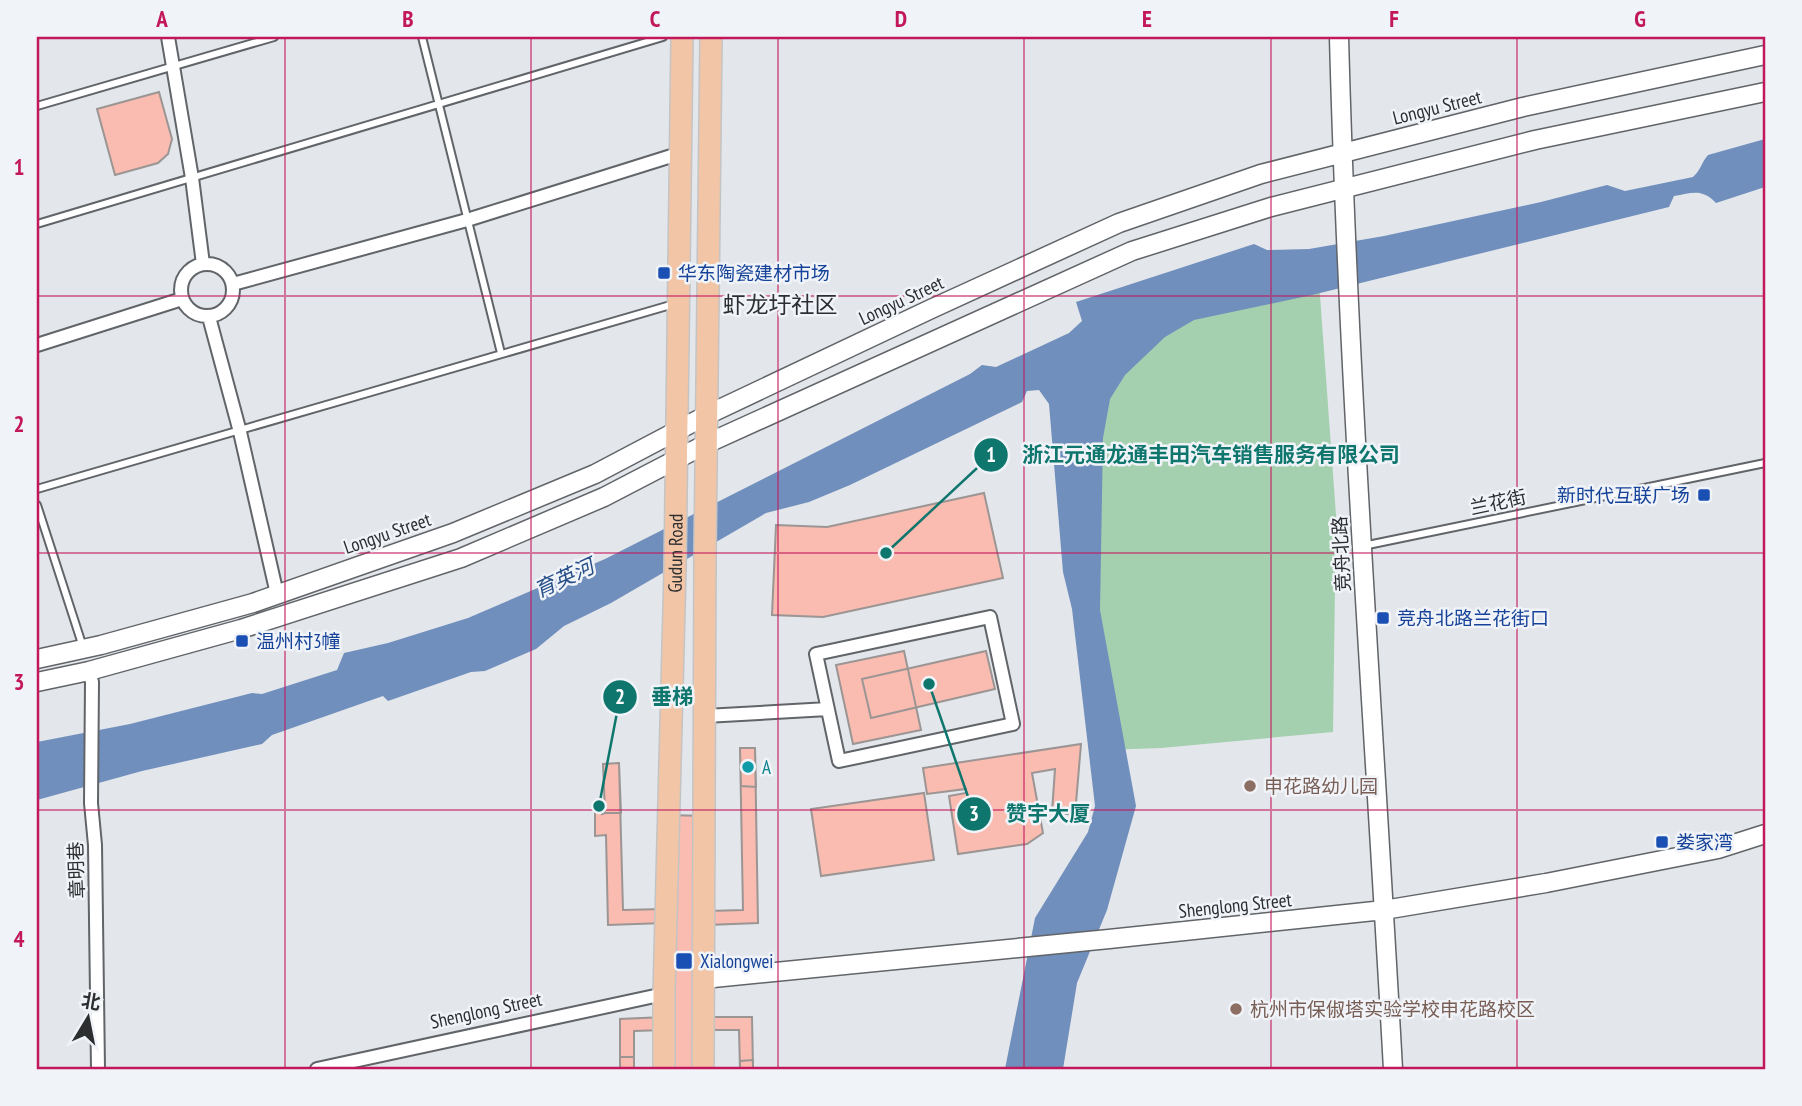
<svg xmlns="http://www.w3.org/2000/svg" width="1802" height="1106" viewBox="0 0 1802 1106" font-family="'PT Sans Narrow','Noto Sans SC',sans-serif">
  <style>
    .green { fill: #a4d0af }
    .water { fill: #708fbc }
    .building { fill: #fabbb0; stroke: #9b9594; stroke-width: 2 }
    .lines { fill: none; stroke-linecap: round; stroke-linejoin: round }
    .lane-casing { stroke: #616468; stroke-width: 10 }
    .street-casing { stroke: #616468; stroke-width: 16 }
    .secondary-casing { stroke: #616468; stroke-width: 21 }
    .primary-casing { stroke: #c4c4c5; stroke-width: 24 }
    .lane { stroke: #fff; stroke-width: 6 }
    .street { stroke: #fff; stroke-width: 12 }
    .secondary { stroke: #fff; stroke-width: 18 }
    .primary { stroke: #f1c5a6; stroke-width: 21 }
    .grid { fill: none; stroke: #c2185b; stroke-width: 2; stroke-opacity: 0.55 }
    .transit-dot { fill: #1a4fb4; stroke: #f0f3f8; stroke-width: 2.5 }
    .culture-dot { fill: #0f9aa8; stroke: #f0f3f8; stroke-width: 2.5 }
    .education-dot { fill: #8d6e63; stroke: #f0f3f8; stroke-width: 2.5 }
    .labels { text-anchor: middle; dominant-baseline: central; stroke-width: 5; stroke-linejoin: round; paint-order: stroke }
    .street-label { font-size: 19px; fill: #2d2e30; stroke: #f0f3f8 }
    .transit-label { font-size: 19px; fill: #164399; stroke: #f0f3f8; text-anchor: start }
    .culture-label { font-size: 19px; fill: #0d838f; stroke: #f0f3f8; text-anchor: start }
    .education-label { font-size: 19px; fill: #785e54; stroke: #f0f3f8; text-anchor: start }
    .water-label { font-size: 21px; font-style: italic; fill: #264f88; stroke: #f0f3f8 }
    .quarter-label { font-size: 23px; fill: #2d2e30; stroke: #f0f3f8 }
    .leader { fill: none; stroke: #0f766e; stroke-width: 2.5 }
    .callout-dot { fill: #0f766e; stroke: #f0f3f8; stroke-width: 2.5 }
    .mark-label { font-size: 21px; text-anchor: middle; font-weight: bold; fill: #fff }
    .callout-label { font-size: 21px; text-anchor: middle; font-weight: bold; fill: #0f766e; stroke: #f0f3f8; stroke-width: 5; stroke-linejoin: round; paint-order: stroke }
    .neatline { fill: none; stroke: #c2185b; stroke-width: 2.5 }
    .grid-label { font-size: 23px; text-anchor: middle; font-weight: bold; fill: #c2185b }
  </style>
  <rect width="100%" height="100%" fill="#e3e6eb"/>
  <!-- green -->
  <path class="green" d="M1318 268 1336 515 1333 732 1161 748 1104 750 1078 347Z"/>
  <!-- water -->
  <path class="water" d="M1765 139V187L1716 203C1702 188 1692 193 1674 196L1669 207 1312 295 1194 320 1165 337 1125 375 1110 399 1103 438 1100 610 1136 806 1107 910 1077 983 1063 1069H1005L1035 918 1088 832 1095 806 1072 609 1063 572 1049 404 1039 390 1027 391 1022 402 850 485 809 502 766 513 611 603 564 626 536 649 485 671 471 672 388 701 383 696 272 735 262 744 142 771 37 800V742L130 724 252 693 262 694 337 670 344 653 388 643 468 618 605 559 970 374 982 365 996 367 1069 333 1082 321 1076 302 1254 244 1267 250 1309 249 1384 236 1541 202 1607 185 1625 191 1693 177C1701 170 1701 163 1708 155Z"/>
  <!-- building -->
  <path class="building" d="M159 92 172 139 168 154 158 163 115 175 97 109Z
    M984 493 1003 578 823 617 772 615 776 525 827 527Z
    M904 651 921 730 853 744 836 665Z
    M986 651 995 689 871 718 862 679Z
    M1081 744 1075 815 1052 812 1055 769 1032 773 1043 833 1027 844 958 854 949 796 966 793V789L927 794 923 768Z
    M740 748H755L758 923 708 925 706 1017H752L753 1069H740L739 1030H705V1069H663L664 1030 634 1031V1069H620V1019L664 1017V923L608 925 606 835 595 836V811H602V814L605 813 603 764 619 763 623 910 664 909V815L708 816V911L743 910Z
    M740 748H755L756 787 741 786Z
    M619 763 621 813H605L603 764Z
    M924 793 934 860 821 876 811 809Z
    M604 800 605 810 595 811 594 801Z
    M620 1057H634V1069H620Z
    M753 1060V1069H740V1061Z"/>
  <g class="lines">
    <defs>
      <path id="lane" d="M422 37 501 353
        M37 106 274 37
        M37 224 663 37
        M37 489C250 429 461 364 674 304
        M37 505 83 647
        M1363 546 1765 463"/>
      <path id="street" d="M168 37 192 178 203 264
        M181 290a26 26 0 1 1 52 0a26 26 0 1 1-52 0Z
        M233 284 467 220 681 153
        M209 317 240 432 277 594
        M37 345 182 299
        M990 617 1013 724 839 761 816 654Z
        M89 671 92 682 91 803 95 845 98 1069
        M705 716 828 709
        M317 1069 664 994"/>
      <path id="secondary" d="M1339 37C1348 381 1374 725 1393 1069
        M37 659 101 645 253 603 453 533 595 474 707 415 931 309 1119 223 1261 174 1523 107 1765 55
        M37 682 89 671 241 629 461 558 604 497 706 444 1132 251 1271 207 1535 140 1765 92
        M703 979 1109 939 1384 910 1546 883 1718 849 1765 834"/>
      <g id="primary">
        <path id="s1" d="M664 1069V994L675 570 682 37"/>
        <path d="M703 1069 705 555 711 37"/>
      </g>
    </defs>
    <!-- lane casing -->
    <use href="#lane" class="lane-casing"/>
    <!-- street casing -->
    <use href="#street" class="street-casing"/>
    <!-- secondary casing -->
    <use href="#secondary" class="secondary-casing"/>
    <!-- primary casing -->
    <use href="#primary" class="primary-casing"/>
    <!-- lane -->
    <use href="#lane" class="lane"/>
    <!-- street -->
    <use href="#street" class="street"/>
    <!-- secondary -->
    <use href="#secondary" class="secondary"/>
    <!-- primary -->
    <use href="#primary" class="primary"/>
  </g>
  <!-- grid -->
  <path class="grid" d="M285 37V1069M531 37V1069M778 37V1069M1024 37V1069M1271 37V1069M1517 37V1069M37 296H1765M37 553H1765M37 810H1765"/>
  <!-- markers -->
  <g class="transit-dot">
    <rect x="657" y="266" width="14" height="14" rx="3.5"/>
    <rect x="1697" y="488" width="14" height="14" rx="3.5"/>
    <rect x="1376" y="611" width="14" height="14" rx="3.5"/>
    <rect x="235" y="634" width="14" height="14" rx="3.5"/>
    <rect x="1655" y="835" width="14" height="14" rx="3.5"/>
    <rect x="675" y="952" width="18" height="18" rx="3.5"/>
  </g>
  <circle class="culture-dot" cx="748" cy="767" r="7"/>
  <g class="education-dot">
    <circle cx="1250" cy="786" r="7"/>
    <circle cx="1236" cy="1009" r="7"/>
  </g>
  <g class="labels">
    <!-- street labels -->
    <g class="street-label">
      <text transform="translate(1437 107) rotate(-14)">Longyu Street</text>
      <text transform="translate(901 300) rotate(-25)">Longyu Street</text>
      <text transform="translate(1498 502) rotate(-12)">兰花街</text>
      <text transform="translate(387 533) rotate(-19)">Longyu Street</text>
      <text stroke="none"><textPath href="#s1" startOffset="516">Gudun Road</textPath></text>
      <text transform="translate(1341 554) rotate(-93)">竞舟北路</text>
      <text transform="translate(76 870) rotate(-92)">章明巷</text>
      <text transform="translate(1235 905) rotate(-6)">Shenglong Street</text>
      <text transform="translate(486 1010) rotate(-12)">Shenglong Street</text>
    </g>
    <!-- transit labels -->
    <g class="transit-label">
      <text x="678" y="273">华东陶瓷建材市场</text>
      <text x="1690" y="495" text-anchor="end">新时代互联广场</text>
      <text x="1397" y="618">竞舟北路兰花街口</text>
      <text x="256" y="641">温州村3幢</text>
      <text x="1676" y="842">娄家湾</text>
      <text x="700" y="961">Xialongwei</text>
    </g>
    <!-- culture labels -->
    <g class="culture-label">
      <text x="762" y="767">A</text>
    </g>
    <!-- education labels -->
    <g class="education-label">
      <text x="1264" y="786">申花路幼儿园</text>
      <text x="1250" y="1009">杭州市保俶塔实验学校申花路校区</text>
    </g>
    <!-- water labels -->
    <g class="water-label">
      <text transform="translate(564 578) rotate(-25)">育英河</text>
    </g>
    <!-- quarter labels -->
    <g class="quarter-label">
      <text x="780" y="304">虾龙圩社区</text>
    </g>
  </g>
  <!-- callouts -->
  <path class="leader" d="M886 553L991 455M599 806L620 697M929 684L974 814"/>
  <g class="callout-dot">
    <circle cx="886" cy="553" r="7"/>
    <circle cx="599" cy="806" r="7"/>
    <circle cx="929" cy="684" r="7"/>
    <circle cx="991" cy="455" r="18"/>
    <circle cx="620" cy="697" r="18"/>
    <circle cx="974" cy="814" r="18"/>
  </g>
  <g class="mark-label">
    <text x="991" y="462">1</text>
    <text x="620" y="704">2</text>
    <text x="974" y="821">3</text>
  </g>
  <g class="callout-label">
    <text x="1211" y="462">浙江元通龙通丰田汽车销售服务有限公司</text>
    <text x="672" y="704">垂梯</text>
    <text x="1048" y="821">赞宇大厦</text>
  </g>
  <!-- border -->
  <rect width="1802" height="1106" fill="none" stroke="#f0f3f8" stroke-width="77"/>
  <!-- north arrow -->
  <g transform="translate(88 1018) rotate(10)" stroke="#f0f3f8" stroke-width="5" paint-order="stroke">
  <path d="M0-5L12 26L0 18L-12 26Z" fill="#2d2e30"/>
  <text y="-10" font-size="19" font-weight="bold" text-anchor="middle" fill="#2d2e30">北</text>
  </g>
  <rect x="38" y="38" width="1726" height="1030" class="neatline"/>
  <g class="grid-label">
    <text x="162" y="27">A</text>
    <text x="408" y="27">B</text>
    <text x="655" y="27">C</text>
    <text x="901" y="27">D</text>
    <text x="1147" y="27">E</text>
    <text x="1394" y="27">F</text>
    <text x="1640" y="27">G</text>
    <text x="19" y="175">1</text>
    <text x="19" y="432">2</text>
    <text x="19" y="690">3</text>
    <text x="19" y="947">4</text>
  </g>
</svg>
